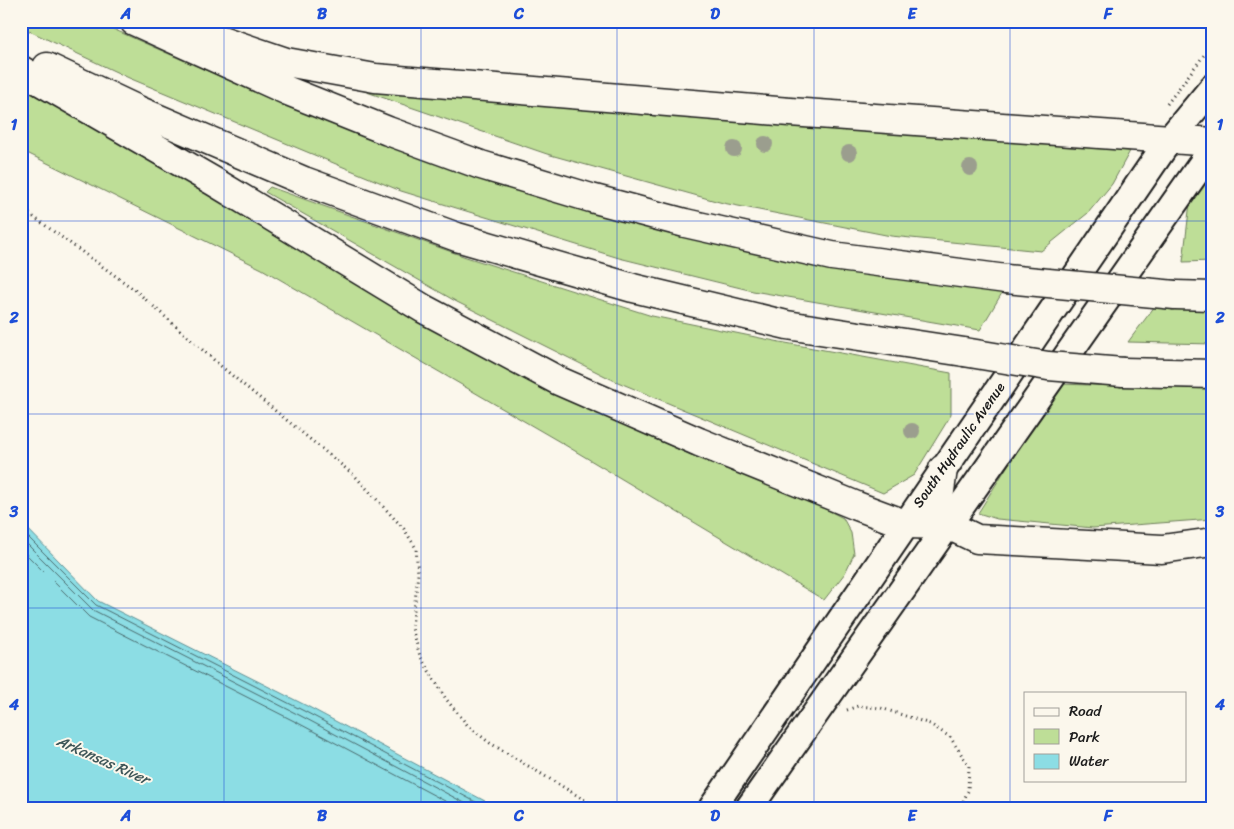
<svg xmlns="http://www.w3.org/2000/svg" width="1234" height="829" viewBox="0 0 1234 829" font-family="Sriracha,sans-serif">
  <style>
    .green { fill: #bede97; stroke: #6d7d5a }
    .water { fill: #8cdde4; stroke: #5f9094 }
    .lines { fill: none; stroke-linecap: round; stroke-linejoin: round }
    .shore { stroke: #49696c; stroke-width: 1 }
    .tertiary-casing { stroke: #1c1c1c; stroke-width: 30 }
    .motorway-casing { stroke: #1c1c1c; stroke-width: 31 }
    .path { stroke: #1c1c1c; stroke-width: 3; stroke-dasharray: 1 4; stroke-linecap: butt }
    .tertiary { stroke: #fbf7ec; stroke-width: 26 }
    .motorway { stroke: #fbf7ec; stroke-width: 28 }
    .motorway-bridge-casing { stroke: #1c1c1c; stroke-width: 31; stroke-linecap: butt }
    .motorway-bridge { stroke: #fbf7ec; stroke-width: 28 }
    .tree { fill: #9b9e8e }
    .grid { fill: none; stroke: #1d4ed8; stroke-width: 1; stroke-opacity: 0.55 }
    .labels { text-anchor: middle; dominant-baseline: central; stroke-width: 4; stroke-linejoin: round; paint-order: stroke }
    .street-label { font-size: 14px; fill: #1c1c1c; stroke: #fbf7ec }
    .water-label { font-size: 15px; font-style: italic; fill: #3e5658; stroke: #fbf7ec }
    .neatline { fill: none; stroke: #1d4ed8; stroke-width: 2 }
    .grid-label { font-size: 16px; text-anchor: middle; font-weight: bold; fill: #1d4ed8 }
  </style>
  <rect width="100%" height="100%" fill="#fbf7ec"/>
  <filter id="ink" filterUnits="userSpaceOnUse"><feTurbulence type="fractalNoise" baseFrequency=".02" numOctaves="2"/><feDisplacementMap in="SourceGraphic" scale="10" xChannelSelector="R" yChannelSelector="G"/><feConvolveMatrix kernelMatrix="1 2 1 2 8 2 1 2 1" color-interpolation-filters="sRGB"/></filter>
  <g filter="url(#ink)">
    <!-- green -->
    <path class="green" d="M21 21H95L266 97 424 157 868 273 1002 293 980 330 753 291 619 258 401 191 129 78 21 27Z
      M21 82 582 406 700 459 814 503 843 518 851 533 854 554 845 573 824 600 560 442 262 269 21 150Z
      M361 82 988 137 1130 151 1112 184 1088 213 1041 251 891 236 723 203 547 154 358 89Z
      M1213 167V261L1183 262 1190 202Z
      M270 187 466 257 652 316 780 342 951 373V415L914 475 883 493 613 380 457 302 265 192Z
      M1155 306 1213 309V344L1128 342Z
      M1059 384 1213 389V519L1093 528 997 519 978 513Z"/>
    <!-- water -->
    <path class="water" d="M21 522 98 601 307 706 498 808H21Z"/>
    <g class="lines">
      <!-- shore -->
      <path class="shore" d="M21 530 96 605 304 711 487 808
        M21 538 93 610 301 716 474 808
        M21 549 89 617 298 723 458 808"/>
      <defs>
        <path id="tertiary" d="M712 808 1169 140 1213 87
          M749 808 1213 148"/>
        <path id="motorway" d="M134 21 288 91 388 131 481 165 591 198 685 223 832 256 1006 279
          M166 21 286 62 375 78 790 112 1213 142
          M47 67 138 110 304 181 457 237 633 288 787 325 964 352
          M21 70 213 181 424 309 559 381 699 442 857 506 905 524 948 525 977 539 1162 549 1213 542
          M1175 295 1213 296
          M1123 372 1213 374
          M943 469 938 506 948 525"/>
      </defs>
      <!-- tertiary casing -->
      <use href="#tertiary" class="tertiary-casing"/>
      <!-- motorway casing -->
      <use href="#motorway" class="motorway-casing"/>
      <!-- path -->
      <path class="path" d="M1167 104 1213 43
        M21 208 135 290 223 368 355 476 404 529 416 548 418 574 412 628 420 656 446 699 469 727 490 743 598 808
        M847 710 858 706 881 708 930 724 950 737 969 766 968 791 960 808"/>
      <!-- tertiary -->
      <use href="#tertiary" class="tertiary"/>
      <!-- motorway -->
      <use href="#motorway" class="motorway"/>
      <defs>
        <path id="motorway-bridge" d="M1006 279 1175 295
          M964 352 1048 366 1123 372"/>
      </defs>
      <!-- motorway-bridge casing -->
      <use href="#motorway-bridge" class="motorway-bridge-casing"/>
      <!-- motorway-bridge -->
      <use href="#motorway-bridge" class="motorway-bridge"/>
    </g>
    <!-- trees -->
    <g class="tree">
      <circle cx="765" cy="144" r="8"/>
      <circle cx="734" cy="149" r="8"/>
      <circle cx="849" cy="153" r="8"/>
      <circle cx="970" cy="168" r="8"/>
      <circle cx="912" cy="431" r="8"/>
    </g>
  </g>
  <!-- grid -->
  <path class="grid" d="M224 21V808M421 21V808M617 21V808M814 21V808M1010 21V808M21 221H1213M21 414H1213M21 608H1213"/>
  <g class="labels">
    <!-- street labels -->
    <g class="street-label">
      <text transform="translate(959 445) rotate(-55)">South Hydraulic Avenue</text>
    </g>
    <!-- water labels -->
    <g class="water-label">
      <text transform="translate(103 760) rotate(24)">Arkansas River</text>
    </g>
  </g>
  <!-- margin -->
  <rect width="1234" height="829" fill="none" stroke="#fbf7ec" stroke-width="55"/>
  <!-- legend -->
  <rect x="1024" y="692" width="162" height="90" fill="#fbf7ec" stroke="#a29f99"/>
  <rect x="1034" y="708" width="25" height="8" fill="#fbf7ec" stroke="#a29f99"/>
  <text x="1069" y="716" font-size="15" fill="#1c1c1c">Road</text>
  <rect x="1034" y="729" width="25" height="15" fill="#bede97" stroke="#a29f99"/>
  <text x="1069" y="742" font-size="15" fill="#1c1c1c">Park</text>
  <rect x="1034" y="754" width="25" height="15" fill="#8cdde4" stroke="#a29f99"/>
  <text x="1069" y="766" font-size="15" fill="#1c1c1c">Water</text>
  <rect x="28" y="28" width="1178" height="774" class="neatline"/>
  <g class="grid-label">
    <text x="126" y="19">A</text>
    <text x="322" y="19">B</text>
    <text x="519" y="19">C</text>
    <text x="715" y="19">D</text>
    <text x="912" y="19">E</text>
    <text x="1108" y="19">F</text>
    <text x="14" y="130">1</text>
    <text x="1220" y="130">1</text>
    <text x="14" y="323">2</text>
    <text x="1220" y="323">2</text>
    <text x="14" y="517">3</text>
    <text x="1220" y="517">3</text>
    <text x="14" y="710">4</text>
    <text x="1220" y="710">4</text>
    <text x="126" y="821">A</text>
    <text x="322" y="821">B</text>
    <text x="519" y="821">C</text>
    <text x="715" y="821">D</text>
    <text x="912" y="821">E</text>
    <text x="1108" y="821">F</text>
  </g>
</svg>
